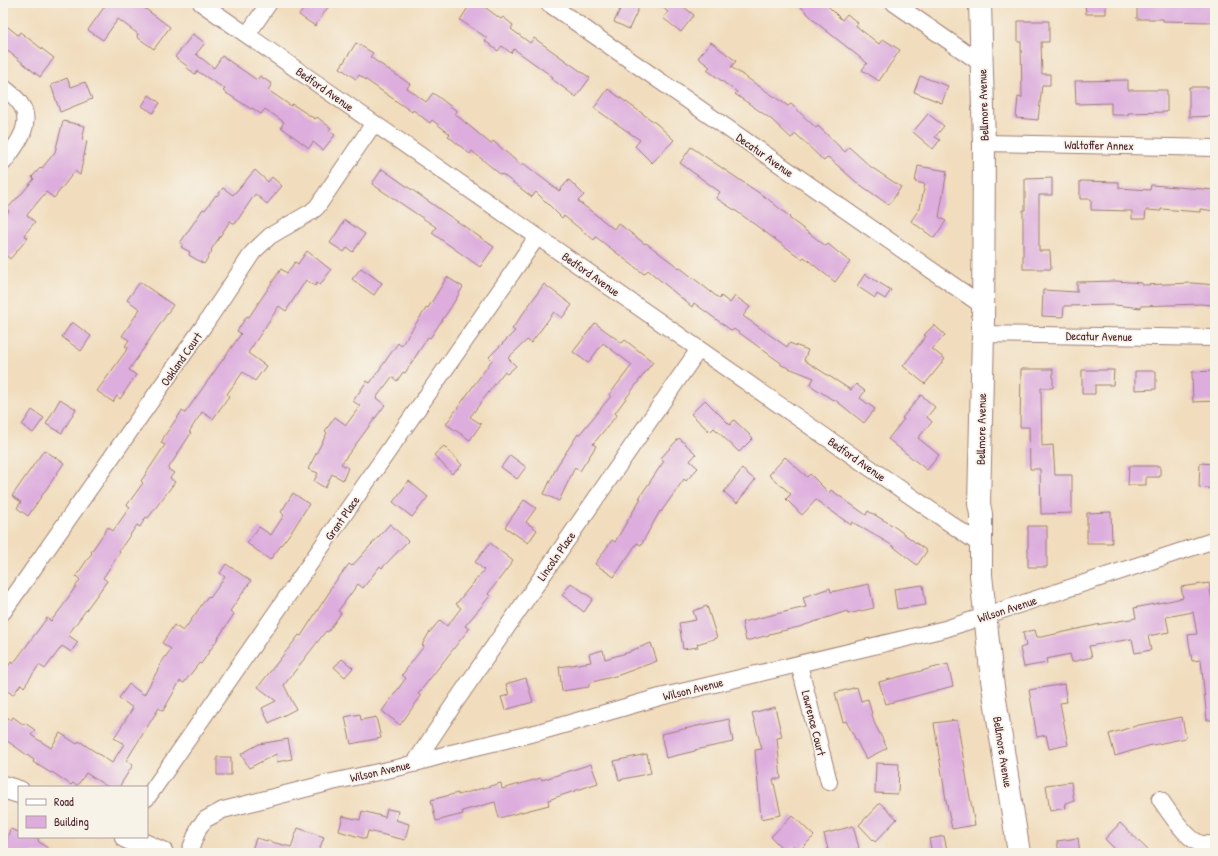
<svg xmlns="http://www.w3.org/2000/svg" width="1218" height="856" viewBox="0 0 1218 856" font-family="'Patrick Hand',sans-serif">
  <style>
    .building { fill: #ddadde }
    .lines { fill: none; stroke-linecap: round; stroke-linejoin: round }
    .street-casing { stroke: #9e7e74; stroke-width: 18 }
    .secondary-casing { stroke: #9e7e74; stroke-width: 24 }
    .street { stroke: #fff; stroke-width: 16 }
    .secondary { stroke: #fff; stroke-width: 22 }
    .labels { text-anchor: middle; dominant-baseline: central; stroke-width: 3.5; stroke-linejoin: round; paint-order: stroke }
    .street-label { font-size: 12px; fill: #4a1f2b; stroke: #f7f3e8 }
  </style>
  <rect width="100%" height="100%" fill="#f7f3e8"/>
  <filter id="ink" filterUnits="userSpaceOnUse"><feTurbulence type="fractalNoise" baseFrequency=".025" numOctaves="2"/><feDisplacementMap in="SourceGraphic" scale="8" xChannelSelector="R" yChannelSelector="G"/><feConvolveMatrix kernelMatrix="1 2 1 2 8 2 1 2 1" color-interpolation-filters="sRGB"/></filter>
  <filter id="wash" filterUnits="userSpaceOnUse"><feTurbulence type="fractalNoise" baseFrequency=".012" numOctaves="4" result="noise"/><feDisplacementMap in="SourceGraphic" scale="16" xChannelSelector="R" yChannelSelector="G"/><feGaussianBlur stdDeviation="0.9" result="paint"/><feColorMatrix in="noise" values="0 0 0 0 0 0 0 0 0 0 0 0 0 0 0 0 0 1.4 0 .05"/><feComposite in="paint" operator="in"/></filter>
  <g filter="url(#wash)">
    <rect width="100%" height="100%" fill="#f1ddbd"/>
    <g id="blocks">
      <!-- building -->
      <path class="building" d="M107 3H146L143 7 170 27 154 49 137 37 138 34 118 19 103 40 88 30Z
        M308 3H331L315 26 299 15Z
        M471 3H479L501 19 503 17 513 25 511 29 530 43 534 38 590 78 576 97 552 79 553 77 514 49 511 53 502 46 498 51 485 41 487 38 460 20Z
        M623 3H641L629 29 614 22Z
        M657 3H679L694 15 681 32 663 18 668 12Z
        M797 3H825L842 20 847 14 858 23 856 26 879 44 883 39 900 50 879 81 862 70 867 63 818 24Z
        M1085 3H1106V14H1086Z
        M1137 3H1213L1212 22 1163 21V19H1137Z
        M1018 21H1049V42H1041L1042 74H1050V85H1042L1038 120 1016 118 1018 97 1022 98 1021 42H1018Z
        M3 23 18 35 20 32 54 58 40 77 3 47Z
        M193 34 205 43 196 54 214 68 222 56 257 80 260 76 272 84 268 90 291 106 292 104 315 119 317 117 331 128 329 130 335 135 323 150 313 142 309 148 281 127 284 122 265 109 261 114 252 108 251 109 223 91 225 89 197 71 195 74 186 67 187 66 175 57Z
        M711 42 736 61 731 67 788 106 791 104 816 128 818 126 845 152 849 147 871 167 901 187 889 205 855 181 828 157 824 161 796 134 791 138 771 119 735 94 737 92 707 70 710 67 698 58Z
        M356 43 373 53 370 57 410 84 407 88 426 102 433 93 457 111 455 114 491 144 493 141 521 165 523 163 559 191 569 180 584 195 578 201 614 229 618 223 645 244 646 243 679 268V267L720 299 721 296 730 303 735 296 750 307 743 316 787 347 789 343 808 350 804 360 851 390 856 384 865 391 860 398 875 409 864 423 834 399 833 400 810 385 814 378 781 365V363L734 329 732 331 694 303 692 307 648 270 644 274 596 237 594 240 564 216 562 218 536 192 532 197 502 174 501 175 472 151 470 154 448 136 450 134 432 120 430 123 413 110 412 112 359 75 356 79 340 68Z
        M920 76 948 86 942 103 914 92Z
        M67 78 71 87 85 82 92 99 60 112 51 85Z
        M1128 80V90H1167V112L1128 113V115H1111V103L1076 104 1075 81Z
        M1189 87H1215V116L1189 117Z
        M608 89 657 124 674 140 652 163 635 146 640 140 594 108Z
        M149 95 160 103 153 113 142 106Z
        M928 114 944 126 935 137 940 140 933 149 913 132Z
        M63 121 85 126 82 140 87 141 80 175 75 171 54 198 46 192 27 215 35 222 24 235 28 238 10 259 3 253V218L9 211 7 209 17 198H18L34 179 32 177 41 167 42 168 55 152Z
        M691 147 768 199 790 217 789 218 826 246 828 244 850 262 835 282 804 257 802 259 739 213 716 198 720 192 680 163Z
        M918 166 947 171 939 217 946 221 934 238 911 221 920 208 925 184 915 182Z
        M382 169 494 247 480 267 432 233 436 227 372 184Z
        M255 170 268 182 272 177 282 186 267 204 255 194 235 224 230 221 211 250 212 251 204 264 189 255 190 252 181 247 183 244 180 243 203 209 205 210 216 195 217 196 223 188 233 195Z
        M1052 178V195H1039V251H1050L1051 269H1023V210H1025V179Z
        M1080 181 1119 182V188L1150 190 1151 185 1215 190V211L1200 209V212L1161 209V211L1146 210 1145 219H1132V211L1091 210V199H1080Z
        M345 220 365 234 353 252 347 248 344 252 330 243Z
        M307 251 331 270 320 285 317 283 315 286 306 280 286 311 279 306 248 353 266 366 255 381 243 372 227 394 229 396 213 419 202 412 189 432 191 433 168 469 174 473 170 478 175 482 148 518 146 517 140 527 137 525 119 551 120 552 103 578 107 581 68 635 78 642 71 652 62 646 45 669 39 665 24 687 21 684 13 695 3 688V674L11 662 13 664 47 618 51 621 62 607 80 580 76 576 92 553 91 552 108 527 113 531 130 507 127 505 143 483 141 481 165 445 161 443 165 435 182 411 185 413 241 334 237 331 247 316 249 317 281 269 287 273 295 262 298 264Z
        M361 268 382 283 374 295 352 279Z
        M865 274 891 290 885 299 877 294 875 298 857 286Z
        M447 277 463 287 451 307 430 338 428 337 405 373 403 372 397 381 392 377 376 398 385 405 341 464 348 468 343 480 332 474 325 488 314 481 318 473 308 469 327 433 325 431 335 417 346 425 360 406 353 401 367 381 370 383 398 343 401 346 427 307 428 308Z
        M1116 281 1142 283V285L1192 283 1215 285V305L1199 304 1141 306V308L1115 305 1064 306 1063 317 1042 316 1043 290 1077 292V282Z
        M140 282 173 305 129 370 136 375 120 399 117 396 113 402 97 391 128 348 125 346 129 340 122 336 140 309 127 300Z
        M544 284 572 305 562 318 554 312 531 343 527 340 508 358 516 366 507 374 504 372 470 417 481 424 470 440 446 424 492 360 489 357 515 331 512 329Z
        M72 322 91 336 81 351 62 337Z
        M595 323 622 343 625 340 653 362 615 413 617 415 593 444 596 446 580 471 575 467 559 501 544 494 557 466 578 434 579 435 611 396 609 395 632 365 603 343 588 363 573 352Z
        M934 325 945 335 932 349 945 359 925 384 903 366 926 336 924 335Z
        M1021 369H1053V388H1041L1042 446 1053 445 1055 475H1072V513L1041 514 1040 469H1030L1029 427H1020Z
        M1082 370H1114L1113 385H1095V394H1082Z
        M1135 371H1156V389L1135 390Z
        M1215 371V401L1193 402 1192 372Z
        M921 395 935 407 927 417 932 422 918 438 939 455 927 470 888 439 904 419 902 418Z
        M60 399 76 409 62 433 46 424Z
        M705 400 730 425 734 420 753 438 739 452 714 428 710 432 691 414Z
        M32 410 44 418 33 433 22 425Z
        M679 438 696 454 690 461 698 468 686 481 684 479 661 512 660 511 641 545 637 543 614 577 595 564 612 540 615 542 641 498H639L664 461 661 458Z
        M444 446 462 465 452 474 434 455Z
        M44 450 64 463 28 516 17 508 21 502 12 496Z
        M510 455 526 467 517 479 501 467Z
        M785 457 807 477 810 474 829 493 831 490 866 515 868 511 892 525 927 551 917 565 890 544 852 522 851 525 816 500 802 515 786 499 791 494 769 475Z
        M1200 463 1215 464V489L1199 487Z
        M1129 466H1160V477H1146V485H1128Z
        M742 469 755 480 737 503 724 492Z
        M409 481 428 497 412 517 393 502Z
        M293 493 309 504 294 528 270 560 247 543 259 527 271 535 284 515 281 512Z
        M524 500 536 508 526 522 537 530 528 543 505 527Z
        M1111 512 1112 543H1087V513Z
        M390 524 408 541 382 568 380 566 363 588 358 584 338 611 341 613 328 632 326 631 284 685 296 709 269 723 262 708 276 701 258 687 299 635 301 636 330 591 329 590 349 564 352 566Z
        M1028 526H1047V567H1028Z
        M490 543 513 561 488 594 490 596 465 626 469 629 418 694 421 696 400 725 382 711 406 678 402 675 424 646 422 645 429 633 440 620 447 626 461 608 456 604 484 570 475 562Z
        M226 564 251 581 230 611 234 614 201 664 199 663 184 683 180 681 163 711 159 708 126 761 133 765 119 787H108L86 773 77 786 73 783 71 785 52 772 51 773 33 762 34 760 3 738V714L11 720 13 717 24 725 25 723 35 730 31 735 51 748 60 733 77 744 79 741 112 763 124 744 114 738 133 708 119 698 129 684 144 695 160 666H159L171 649 162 643 174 625 183 631 184 630 208 596 210 598 225 577 220 573Z
        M571 583 593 599 584 612 562 595Z
        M1209 583 1215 620V720H1207L1201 660 1192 661 1188 635 1197 634 1193 612 1166 617 1169 632 1148 636 1151 650 1135 653 1132 639 1089 646 1092 657 1072 662 1070 654 1046 659 1047 663 1024 667 1020 648 1026 646 1023 632 1035 630 1037 637H1042L1096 625 1136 618 1134 608 1183 598 1181 587Z
        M869 584 874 608 848 614 847 611 799 627 769 634V635L746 641 742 622 806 607 803 597 830 588 831 592Z
        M923 585 926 605 897 609 894 589Z
        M707 606 717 638 697 644 698 647 683 649 679 623 696 620 693 611Z
        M651 643 657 661 619 675 589 683V687L562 691 559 667 591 662 589 654 603 650 605 659 630 652V651Z
        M342 659 353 668 345 677 334 667Z
        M948 664 953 686 886 704 879 682Z
        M526 678 533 702 505 710 501 697 509 695 506 684Z
        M1064 684 1067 702 1060 703 1068 745 1049 749 1046 735 1037 737 1029 690Z
        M857 687 861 701 868 699 874 722 887 748 866 759 846 721 843 722 835 693Z
        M775 707 782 737 777 738 781 779H773L781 815 761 819 755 750 762 749 752 713Z
        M360 714 361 720 376 717 381 738 351 744 345 717Z
        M1182 717 1186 738 1148 746 1115 756 1109 734 1139 725Z
        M729 719 733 742 695 750V751L666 758 661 734Z
        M957 720 969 792 975 825 952 829 946 800 934 723Z
        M288 739 292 759 277 762 276 754 249 768 241 754 259 744Z
        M647 754 651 773 619 780 614 761Z
        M217 757H231V775H217Z
        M876 763 899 764 898 794 875 793Z
        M591 764 598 783 548 800 549 805 499 818 495 802 462 811 463 814 436 821 431 800 458 793V795L501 783 502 789 541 778 542 780Z
        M1071 782 1074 801 1065 803 1066 808 1050 811 1046 785Z
        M880 803 897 819 875 842 859 825Z
        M387 809 398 811 396 820 409 824 405 840 368 831 366 839 339 831 343 816 360 820 362 811 385 817Z
        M792 815 814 836 799 851 793 846 787 853 771 837Z
        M1120 823 1151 853H1119L1105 839Z
        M853 826 859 848 842 853H829L824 834Z
        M298 828 324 837 318 853H251L256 838 291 847Z
        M10 829 19 832V837H33L39 839 38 841 54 853H3Z
        M944 836 947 850 932 853 929 839Z
        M1078 838 1080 853H1059L1057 841Z"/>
    </g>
  </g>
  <g filter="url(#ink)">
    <use href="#blocks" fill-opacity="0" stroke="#9e7e74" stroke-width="1"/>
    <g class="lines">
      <defs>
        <path id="street" d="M201 3 981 545
          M548 3 983 306
          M894 3 982 64
          M247 35 269 3
          M3 87C9 92 15 96 19 102 36 123 16 146 3 163
          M984 143 1215 148
          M983 334 1215 338
          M3 612 205 324 253 252 270 236 311 212 317 207 374 123
          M799 664 829 782
          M414 764 454 704 699 349
          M147 798 537 237
          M1160 799C1168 811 1186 838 1199 843 1205 845 1210 844 1215 844
          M189 853 199 827 206 819 223 810 332 782 401 767 451 753 539 732 660 697 945 629 1215 540"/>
        <path id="secondary" d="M980 3 984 143 983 334 979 504 981 514V575L992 680 1019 853
          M3 787 19 792
          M126 837 162 853"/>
      </defs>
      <!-- street casing -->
      <use href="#street" class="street-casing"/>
      <!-- secondary casing -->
      <use href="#secondary" class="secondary-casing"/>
      <!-- street -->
      <use href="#street" class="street"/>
      <!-- secondary -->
      <use href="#secondary" class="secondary"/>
    </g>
  </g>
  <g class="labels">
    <!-- street labels -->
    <g class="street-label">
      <text transform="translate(325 89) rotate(35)">Bedford Avenue</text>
      <text transform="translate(983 105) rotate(-92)">Bellmore Avenue</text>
      <text transform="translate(1099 145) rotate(1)">Waltoffer Annex</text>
      <text transform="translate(765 155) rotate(35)">Decatur Avenue</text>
      <text transform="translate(591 274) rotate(35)">Bedford Avenue</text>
      <text transform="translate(1099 336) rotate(1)">Decatur Avenue</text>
      <text transform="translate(181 359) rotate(-55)">Oakland Court</text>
      <text transform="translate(981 429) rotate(-89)">Bellmore Avenue</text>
      <text transform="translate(857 459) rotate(35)">Bedford Avenue</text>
      <text transform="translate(342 518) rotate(-55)">Grant Place</text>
      <text transform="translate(556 556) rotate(-55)">Lincoln Place</text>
      <text transform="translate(1007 609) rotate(-18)">Wilson Avenue</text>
      <text transform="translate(693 689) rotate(-14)">Wilson Avenue</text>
      <text transform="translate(814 723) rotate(76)">Lawrence Court</text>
      <text transform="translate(1003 752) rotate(81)">Bellmore Avenue</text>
      <text transform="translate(380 771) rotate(-13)">Wilson Avenue</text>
    </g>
  </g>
  <!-- margin -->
  <rect width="1218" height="856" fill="none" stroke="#f7f3e8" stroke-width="16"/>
  <!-- legend -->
  <rect x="18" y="786" width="130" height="52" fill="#f7f3e8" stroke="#b29e9c"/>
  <rect x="26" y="799" width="20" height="6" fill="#ffffff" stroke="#b29e9c"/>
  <text x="54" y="806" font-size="12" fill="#4a1f2b">Road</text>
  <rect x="26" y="816" width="20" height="12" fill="#ddadde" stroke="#b29e9c"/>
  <text x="54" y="826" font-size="12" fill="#4a1f2b">Building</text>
</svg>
